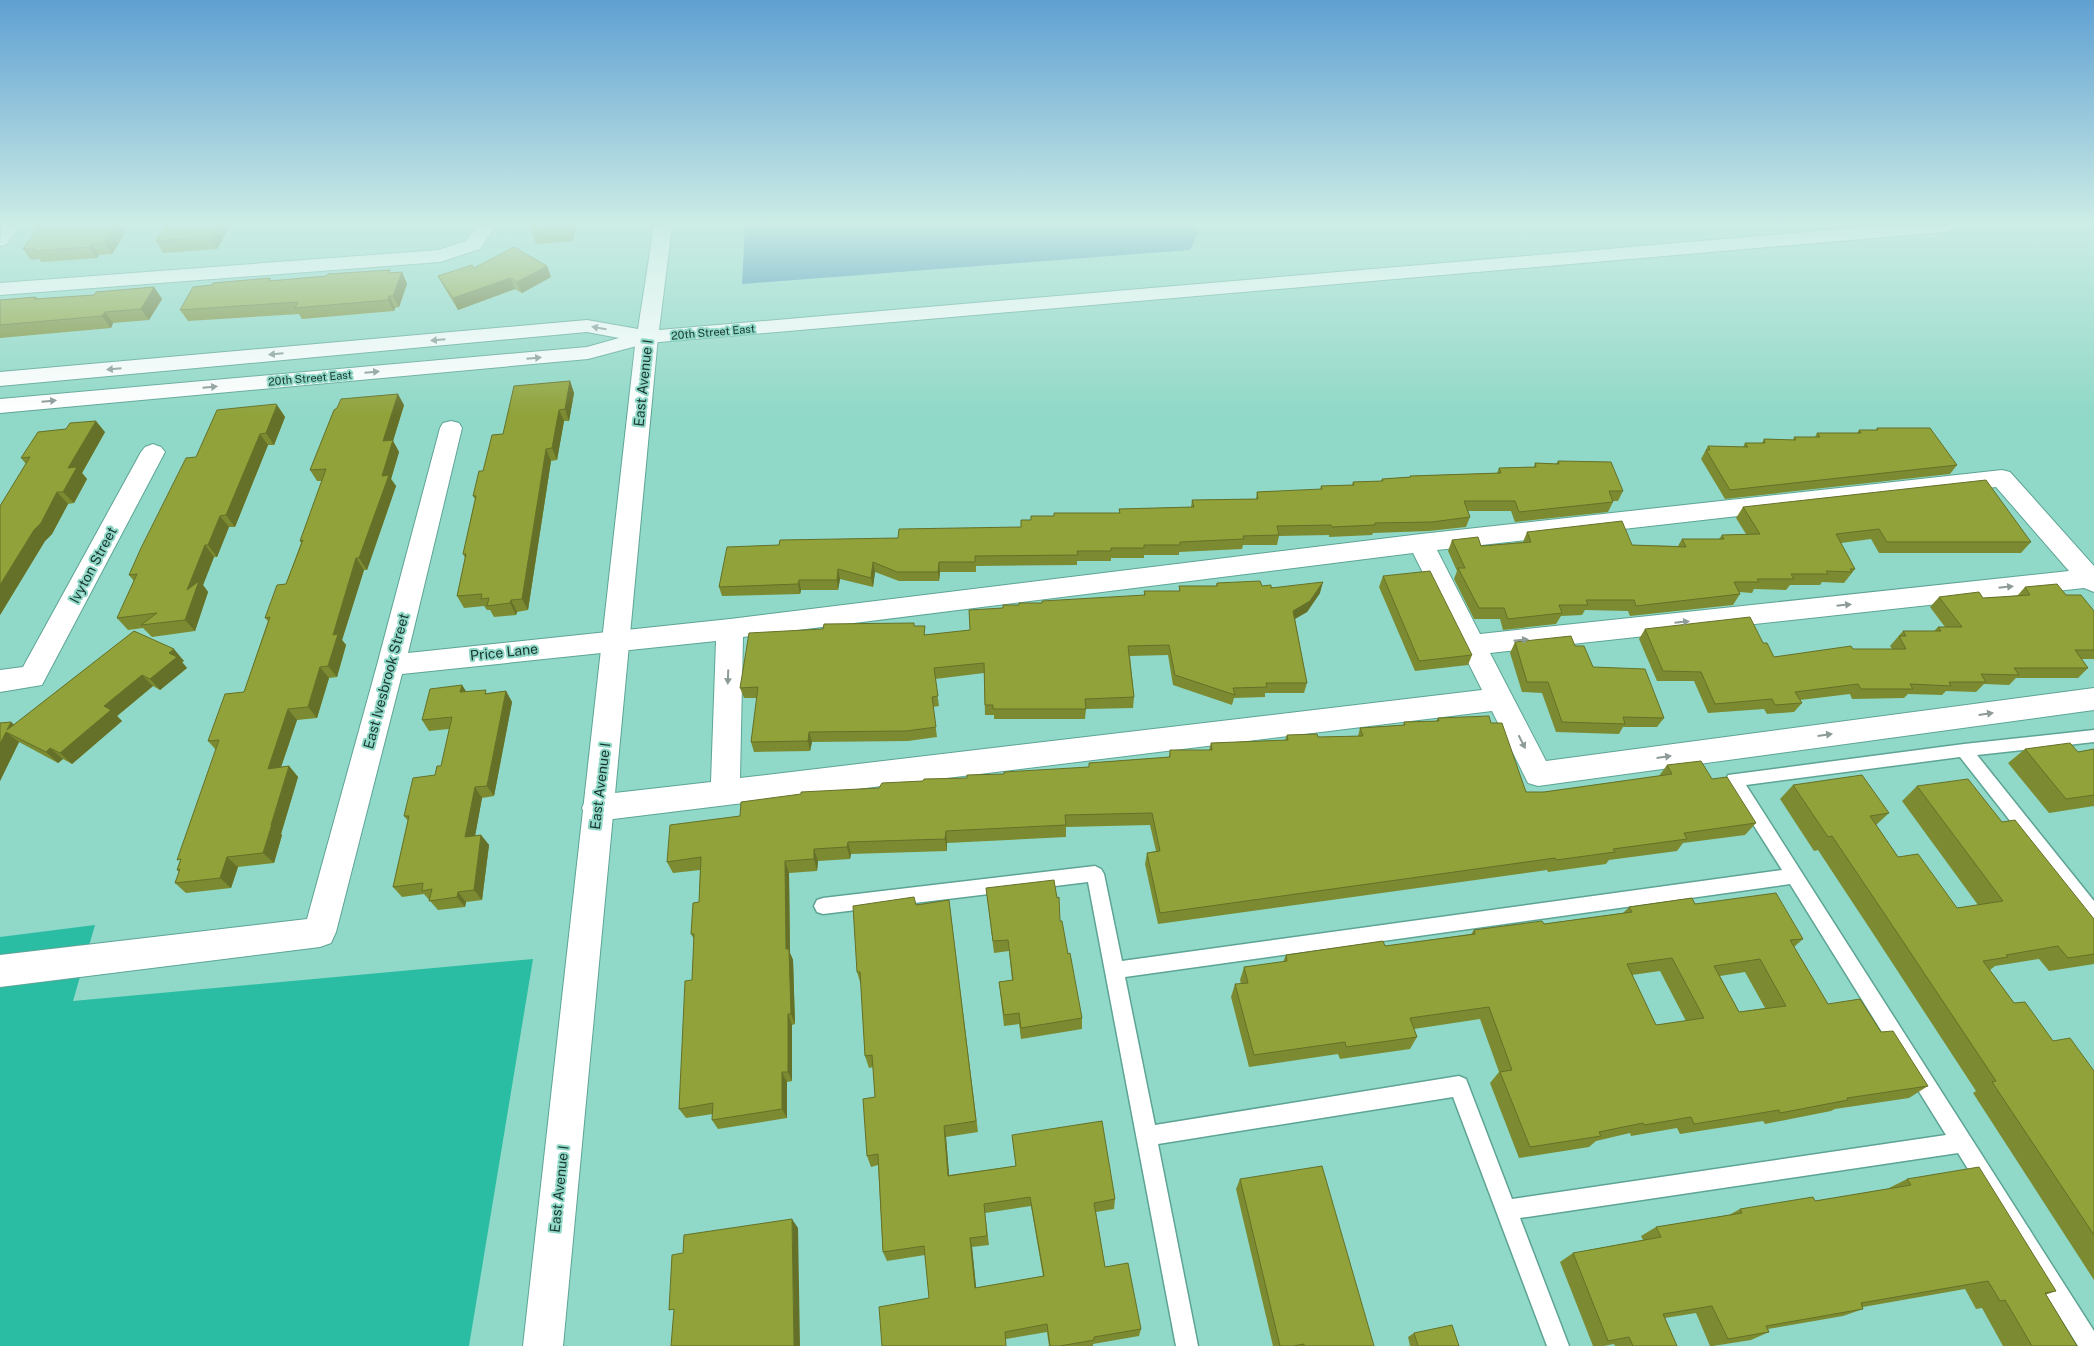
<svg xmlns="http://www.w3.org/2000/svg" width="2094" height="1346" viewBox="0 0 2094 1346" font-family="'Public Sans',sans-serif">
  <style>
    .green { fill: #2bbca4 }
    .water { fill: #3383b2 }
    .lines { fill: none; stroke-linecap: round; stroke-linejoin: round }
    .service-casing { stroke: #5da495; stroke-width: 3 }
    .minor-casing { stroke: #5da495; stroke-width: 2 }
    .secondary-casing { stroke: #5da495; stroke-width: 2 }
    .primary-casing { stroke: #5da495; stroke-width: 2 }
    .service { fill: #fff; fill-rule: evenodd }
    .minor { fill: #fff; fill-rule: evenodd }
    .secondary { fill: #fff; fill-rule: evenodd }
    .primary { fill: #fff; fill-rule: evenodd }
    .wall { fill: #7c8b31; fill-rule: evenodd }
    .shaded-wall { fill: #657128 }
    .building { fill: #90a239; stroke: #657128; fill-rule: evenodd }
    .oneway { fill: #8c9a98 }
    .labels { text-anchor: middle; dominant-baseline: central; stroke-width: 4; stroke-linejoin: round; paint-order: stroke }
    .far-street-label { font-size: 11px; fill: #183630; stroke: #90d8c7 }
    .street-label { font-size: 14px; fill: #183630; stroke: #90d8c7 }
  </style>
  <rect width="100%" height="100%" fill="#90d8c7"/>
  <!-- green -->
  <path class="green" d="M95 925 73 1001 533 959 469 1346H0V937Z"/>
  <!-- water -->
  <path class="water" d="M745 226H1195L1198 233 1190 250 742 284Z"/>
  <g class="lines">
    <defs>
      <path id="service" d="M2094 730V742L1977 755 2094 901V922L2088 920 1960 757 1746 785 2094 1331V1346H2078L1958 1153 1520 1218 1569 1346H1547L1453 1097 1158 1144 1198 1346H1176L1088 882 823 914 817 912 814 906 817 900 823 898 1095 866 1101 869 1104 874 1122 961 1782 870 1728 785 1726 780 1728 775 1964 744ZM1790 884 1946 1135 1512 1199 1466 1079 1459 1076 1155 1125 1125 977Z"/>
      <path id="minor" d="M1 226H20L7 244 0 246Z
        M477 226H496L480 249 440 262 0 295V283L438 250 466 241Z
        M451 421 459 423 462 428 408 653 730 619 1421 534 2002 470 2010 472 2094 566V592L2084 588 1490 653 1546 761 2094 688V710L1538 786 1528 783 1492 711 597 821 586 817 582 808 586 799 597 795 711 782 716 641 402 674 336 932 331 943 320 947 0 987V955L307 919 377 665 440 428 443 423ZM1996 487 2069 571 1480 634 1437 550ZM1413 553 1482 690 740 778 743 637Z
        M153 444 161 447 165 452 42 685 0 692V670L23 667 141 452 145 447Z"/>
      <path id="secondary" d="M647 331 654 333 658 337 563 1346H523L636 337 640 333Z"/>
      <path id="primary" d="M654 226H672L659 330 1877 226H1954L1952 230 1945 232 648 343 588 359 0 413V399L587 347 619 338 587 332 0 386V372L587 320 638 329Z"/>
    </defs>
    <!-- service casing -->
    <use href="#service" class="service-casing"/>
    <!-- minor casing -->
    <use href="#minor" class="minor-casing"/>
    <!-- secondary casing -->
    <use href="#secondary" class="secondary-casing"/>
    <!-- primary casing -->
    <use href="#primary" class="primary-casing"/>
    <!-- service -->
    <use href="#service" class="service"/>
    <!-- minor -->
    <use href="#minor" class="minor"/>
    <!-- secondary -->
    <use href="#secondary" class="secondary"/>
    <!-- primary -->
    <use href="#primary" class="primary"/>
  </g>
  <!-- wall -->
  <path class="wall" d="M230 226 217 249 163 253 156 241Z
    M411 226H435L412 228Z
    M576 226 573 241 536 244 532 232Z
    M126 232 112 254 99 255 97 258 42 262 39 259 31 260 23 249Z
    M547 266 551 277 522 293 515 289 458 310 444 287 438 276 474 268Z
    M402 272 407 284 399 307 395 308 394 311 302 319 299 314 188 321 180 310 270 278 271 281Z
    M154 287 162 299 149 320 113 323 111 328 0 338V300L36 297 38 299 94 295Z
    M570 381 574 393 569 421H564L557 460 551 461 528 610 517 612 516 615 494 617 490 610H487L484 606 464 608 457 596 465 558 463 554 475 499 473 496 483 471 503 434Z
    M277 405 285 417 274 445H268L235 527H229L217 557H214L203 585 208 592 195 631 152 637 143 628 128 630 117 618 134 581 129 575Z
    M404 405 393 441 399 452 391 479 396 486 367 570H364L342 640 346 645 337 677 329 678 317 718 297 720 281 767 289 766 298 777 281 834 282 835 274 863 238 867 231 888 186 893 175 883 179 872 177 870 216 750 208 741 244 692 268 621 265 618 286 584 301 543 300 541 322 481H317L310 470Z
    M1877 428 1957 465 1950 474 1725 499 1701 459 1708 446 1743 447 1745 443H1762L1764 439 1793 440 1794 437H1815L1817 433H1857L1859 430H1876Z
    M66 429 105 432 82 473 87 479 74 503 68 504 52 534 45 541 0 615V506L26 464 21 458Z
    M1558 461 1623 491 1618 501H1613V502L1608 512 1515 522 1511 511H1468L1470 517 1466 527 1429 531 1373 533 1372 535 1329 537V535L1279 536 1277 545H1243L1242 549 1179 552V555H1144V558H1111V561H1077V565L976 566V572H940L939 581H899L875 572 873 587 840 579 838 590H801L800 594 722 596 719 587 779 545 898 538 1021 527 1031 520 1054 516 1119 513V509L1191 507 1192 500 1256 499 1257 492 1320 490 1321 486 1352 485 1353 482 1381 481 1382 479 1410 477V476L1497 473 1499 468 1534 467 1535 463 1556 464Z
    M1743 507 2031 542 2021 553H1879L1871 539 1841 543 1855 569 1844 583 1822 582 1820 585H1790L1786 590 1754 589 1752 593 1739 592 1740 594 1733 605 1630 616 1628 611 1585 610 1582 615 1561 616 1556 624 1503 630 1500 619H1474L1454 579 1457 571 1448 551 1452 540 1481 546 1523 542 1527 532 1632 545 1678 546 1682 539H1719L1722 535 1746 534 1736 518Z
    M1383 576 1472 655 1468 665 1415 671 1379 587Z
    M1217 583 1262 586 1320 593 1307 612 1295 619 1307 683 1304 693H1265V697L1234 698 1232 705 1173 685 1168 655 1130 656 1134 697 1133 708 1086 709 1085 719H994V715H985L984 673 935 679 939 706 933 707 937 737 908 741 812 742 810 751 754 752 751 742 757 698H744L740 688 915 626 926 635 970 630 1003 608 1019 605 1144 596V591H1179V586H1216Z
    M2025 587 2066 595 2094 611V659H2082L2088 668 2078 678H2016L2009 685 1984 684 1976 692 1946 691 1942 695 1908 694 1904 698 1852 699 1850 694 1800 700 1802 703 1794 712 1767 714 1764 709 1708 713 1694 681H1657L1639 639 1645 629 1763 643 1774 657 1853 649H1892L1890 646 1903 631H1934L1938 627H1945L1930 607 1939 597 1983 598 2017 596Z
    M134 631 184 661 182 662 187 668 160 690 153 686 117 716 122 721 72 764 63 759 58 763 19 742 0 781V723L11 722 14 725Z
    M1515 642 1593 667 1664 718 1657 727H1623L1619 734 1556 732 1542 693 1522 692 1510 653Z
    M462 685 466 692 488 693 506 691 512 702 494 796 482 798 475 836 481 835 489 845 482 900 466 902 465 907 438 910 424 894 402 897 393 887 408 821 404 816 435 775 441 766 449 729 429 731 422 720Z
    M1438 718 1491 723 1526 792H1544L1659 776 1667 765 1712 779 1756 823 1745 835 1683 843 1677 851 1609 860 1606 864 1548 872 1547 870 1158 924 1145 864 1147 853 1156 851 1150 825 1066 827V837L947 843V851L851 854 850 859 818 861 817 871 789 873 790 953 793 960 795 1024 792 1025V1081L787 1082V1118L718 1129 712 1120 713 1114 686 1118 679 1109 692 980 694 939 691 934 699 902 700 870 673 873 667 862 740 816 879 788 1004 774 1089 767V763L1169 757 1170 750H1209L1211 743 1285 740 1287 735 1318 737 1358 736 1360 728 1403 725 1404 722 1436 721Z
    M2025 749 2078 752 2094 749V806L2049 813 2008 763Z
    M1793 785 1889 813 1876 825 1898 857 1957 908 1978 905 1902 801 1917 786 2002 822 2094 919V964L2049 971 2039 959 1995 966 1990 970 2014 1003 2053 1041 2094 1071V1280L1973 1093 1976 1091 1876 938 1818 850 1814 851 1780 799Z
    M986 888 1060 921 1082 1018V1029L1021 1039 1019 1024 1004 1026 999 982 1012 980 1009 951 994 953Z
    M949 900 978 1132 946 1137 949 1175 1016 1166 1012 1135 1115 1199 1114 1209 1096 1212 1105 1267 1141 1329 1139 1336 1093 1344V1346H1049L1047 1332 1006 1339 929 1298 925 1255 887 1261 883 1252 878 1165 871 1167 867 1156 875 1097 873 1067 869 1068 865 1056 861 985 857 972 916 905ZM1031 1206 1043 1276 976 1288 972 1247 989 1245 985 1213Z
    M1695 904 1803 939 1794 947 1828 1004 1881 1032 1928 1086 1909 1098 1835 1109 1831 1111 1765 1124 1763 1121 1680 1134 1677 1128 1631 1136 1630 1133 1596 1141 1589 1147 1519 1158 1490 1083 1499 1072 1480 1019 1414 1029 1417 1037 1410 1049 1340 1059 1338 1054 1249 1067 1231 997 1235 984H1241L1240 980 1244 967 1283 962 1286 955 1385 946 1471 934 1474 930 1544 924 1623 913 1629 907ZM1660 971 1686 1021 1656 1025 1632 975ZM1745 972 1765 1008 1739 1012 1720 976Z
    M1240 1179 1374 1346H1273L1236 1189Z
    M1907 1179 2056 1291 2045 1295 2077 1346H2003L1982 1308 1976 1309 1965 1289 1863 1307V1309L1843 1316 1768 1329 1769 1332 1751 1340 1713 1346H1710L1696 1313 1665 1318 1677 1346H1615L1614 1344 1604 1346H1593L1560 1262 1573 1253 1643 1240 1641 1236 1656 1227 1729 1215 1740 1209 1815 1201 1887 1189Z
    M1414 1333 1459 1346H1410L1408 1337Z"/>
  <!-- shaded-wall -->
  <path class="shaded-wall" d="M115 226H122L126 232 112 254 104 243Z
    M217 226H230L217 249 210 237Z
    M570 226H576L573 241 569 230Z
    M91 244 99 255 97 258 89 247Z
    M547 266 551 277 522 293 517 282Z
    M402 272 407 284 399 307 393 296Z
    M510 278 515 289 458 310 453 298Z
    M154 287 162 299 149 320 141 309Z
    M389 296 395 308 394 311 388 300Z
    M105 312 113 323 111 328 102 316Z
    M570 381 574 393 569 421 565 409Z
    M398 394 404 405 393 441 399 452 391 479 396 486 367 570 359 558 382 476 383 441Z
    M277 405 285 417 274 445 266 433Z
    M559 410 564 421 557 460 552 448Z
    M96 421 105 432 82 473 87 479 74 503 63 492 68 468Z
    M260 434 268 445 235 527 226 515Z
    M546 449 551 461 528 610 522 599Z
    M57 492 68 504 52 534 45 541 0 615V585Z
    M220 516 229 527 217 557 208 545Z
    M205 545 214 557 203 585 208 592 195 631 185 620 187 590Z
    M356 558 364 570 342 640 346 645 337 677 328 666 333 635Z
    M873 562 875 572 873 587 871 578Z
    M939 562 940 572 939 581 938 572Z
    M838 569 840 579 838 590 837 580Z
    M799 580 801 590 800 594 798 584Z
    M1323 582 1320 593 1307 612 1291 621 1293 611Z
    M511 600 517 612 516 615 510 603Z
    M174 649 184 661 182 662 187 668 160 690 150 679 169 653Z
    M320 667 329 678 317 718 308 707Z
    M142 675 153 686 117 716 122 721 72 764 60 753 104 706Z
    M462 685 469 696 460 692Z
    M506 691 512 702 494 796 487 786Z
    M288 709 297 720 277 779 268 769Z
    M11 722 24 733 7 730Z
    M6 732 19 742 0 781V744Z
    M809 732 812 742 810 751 808 741Z
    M50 748 63 759 58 763 46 752Z
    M289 766 298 777 281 834 282 835 274 863 263 853 271 825Z
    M475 787 482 798 473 847 465 837Z
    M946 831 947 843V851L945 839Z
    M481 835 489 845 482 900 474 890Z
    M848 842 851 854 850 859 847 847Z
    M814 849 818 861 817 871 814 859Z
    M227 857 238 867 231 888 220 878Z
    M785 861 789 873 790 953 793 960 795 1024 791 1014 786 949Z
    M458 892 466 902 465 907 457 897Z
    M788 1014 792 1025V1081L788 1072Z
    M782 1072 787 1082V1118L782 1109Z
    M944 1126 946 1137 950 1186 948 1176Z
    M792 1219 798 1228 800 1346H794Z
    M970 1238 972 1247 977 1296 975 1288Z"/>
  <!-- building -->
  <path class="building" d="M39 226H115L104 243 91 244 89 247 33 251 35 248 23 249Z
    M166 226H217L210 237 156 241Z
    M533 226H570L569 230 532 232Z
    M514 247 547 266 517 282 510 278 453 298 438 276 472 265 474 268Z
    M390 270 389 273 402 272 393 296H389L388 300 295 308 298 302 180 310 193 287 212 285 213 283 270 278 269 281 326 276 328 274Z
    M154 287 141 309 105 312 102 316 0 325V300L36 297 34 299 94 295 96 292Z
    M570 381 565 409 559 410 552 448 546 449 522 599 511 600 510 603 487 606 489 598 481 599 482 594 457 596 466 554H463L476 496H473L479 471H483L492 435 503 434 514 386Z
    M398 394 383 441 393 440 382 476 389 475 359 558H356L333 635 338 634 328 666 320 667 308 707 288 709 268 769 289 766 271 825 272 824 263 853 227 857 220 878 175 883 180 869 177 870 181 859 177 860 219 740 208 741 225 694 244 692 270 617 265 618 277 585 286 584 303 540 300 541 326 469 310 470 334 410 337 408 341 399Z
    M276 404 277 405 266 433 260 434 226 515 220 516 208 545H205L187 590 199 581 185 620 141 625 157 613 117 618 137 574 129 575 141 548 186 458 196 457 217 410Z
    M96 421 68 468 77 467 63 492H57L41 523 34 530 0 585V506L30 457 21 458 38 432 66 429 70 423Z
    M1877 428H1930L1957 465 1730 490 1706 450H1710L1708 446 1748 447 1745 443H1765L1764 439 1796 440 1794 437H1820L1817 433H1861L1859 430H1878Z
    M1558 461 1611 462 1623 491H1609L1613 502 1519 512 1515 501H1464L1470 517 1432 522 1375 523V525L1332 527 1331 525 1277 526 1279 535 1243 536 1244 539 1180 542V545H1144V548H1111V551H1077L1078 555 975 556V562H939L938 572H897L873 562 871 578 838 569 837 580H799L798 584 719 587 727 547 779 545 780 540 898 538 899 529 1021 527V520H1031V516H1054V513H1120L1119 509 1194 507 1192 500 1258 499 1257 492 1322 489 1321 486 1354 485 1353 482 1383 481 1382 479 1411 477 1410 476 1501 473 1499 468 1536 467 1535 463 1559 464Z
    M1986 480 2031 542H1887L1879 529 1836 534 1855 569H1850L1852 572 1826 571 1828 574H1791L1794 579H1757L1759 582H1734L1740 594 1636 606 1634 600H1586L1588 605H1559L1562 613 1508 619 1504 608H1479L1458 568H1465L1452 540 1478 537 1481 546 1531 542 1527 532 1622 521 1632 545 1686 547 1682 539H1724L1722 535 1760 534 1743 507Z
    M1430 571 1472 655 1419 661 1383 576Z
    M1260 581 1262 586 1271 585V588L1323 582 1310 601 1293 611 1307 683H1266L1267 687 1233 688 1235 695 1175 675 1169 645 1128 646 1134 697 1085 699 1086 709H993V705H985L984 663 934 668 938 696 932 697 936 727 906 731 809 732 808 741 751 742 758 687 740 688 749 633 823 629 824 624 914 623V626H925L924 635 970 630 969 610 1003 608V605H1019V603H1042V601L1145 595 1144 591H1180L1179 586H1217V583Z
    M2057 584 2066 595H2081L2094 611V650H2075L2088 668H2014L2019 675 1981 674 1986 682H1949L1951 686 1910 684 1913 689H1861L1858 684 1795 692 1802 703 1775 705 1772 699 1715 704 1701 672 1663 671 1645 629 1750 617 1763 643H1767L1774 657 1851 646 1853 649H1906L1899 636H1906L1903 631H1941L1938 627H1962L1939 597 1979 592 1983 598 2030 595 2025 587Z
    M134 631 174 649 169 653 177 657 150 679 142 675 104 706 111 710 60 753 50 748 46 752 6 732 0 744V723L11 722 7 730Z
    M1571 636 1575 646H1584L1593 667 1645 669 1664 718 1623 717 1625 724 1562 722 1548 682H1527L1515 642Z
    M462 685 460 692 486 690 485 694 506 691 487 786 475 787 465 837 481 835 474 890 458 892 457 897 429 901 432 889 422 891 423 883 393 887 409 816H404L413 778 435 775 437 766H441L452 717 422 720 430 689Z
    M1489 716 1491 723H1502L1526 792H1544L1672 774 1667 765 1701 761 1712 779 1727 777 1756 823 1684 833 1687 839 1613 849 1615 852 1556 860 1555 858 1160 913 1147 853 1160 851 1152 813 1065 815 1066 825 946 831 945 839 848 842 847 847 814 849V859L785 861 786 949H789L791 1014H788V1072H782V1109L712 1120 713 1103 679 1109 685 981 692 980 694 934H691L693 903 699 902 701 857 667 862 670 825 740 816 741 802 801 794V792L879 788 882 783 923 781 924 779 967 778V775L1004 774V772L1089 767V763L1170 757V750H1212L1211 743 1288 740 1287 735 1317 734 1318 737 1363 736 1360 728 1405 725 1404 722 1439 721 1438 718Z
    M2070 743 2078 752 2094 749V795L2066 799 2025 749Z
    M1862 775 1889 813 1870 816 1898 857 1918 854 1957 908 2003 901 1917 786 1968 779 2002 822 2015 820 2094 919V954L2068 958 2058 946 2006 955 2008 957 1983 961 2014 1003 2025 1002 2053 1041 2070 1038 2094 1071V1235L1992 1082 1996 1081 1892 925 1832 836 1828 837 1793 785Z
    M1054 880 1057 898 1059 897 1060 921H1062L1068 954 1070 953 1082 1018 1021 1028 1019 1013 1004 1015 999 982 1013 980 1008 940 993 941 986 888Z
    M1776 893 1803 939 1790 940 1828 1004 1860 999 1881 1032 1893 1031 1928 1086 1847 1098 1848 1100 1780 1113 1779 1110 1694 1124 1691 1117 1644 1125 1643 1123 1599 1132 1601 1136 1530 1147 1500 1072 1512 1070 1489 1007 1410 1018 1417 1037 1346 1047 1345 1042 1254 1055 1235 984 1248 983 1244 967 1287 961 1286 955 1383 941 1385 946 1475 934 1474 930 1542 921 1544 924 1632 912 1629 907 1692 898 1695 904ZM1672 958 1704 1018 1656 1025 1627 964ZM1760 959 1786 1006 1739 1012 1714 966Z
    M914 897 916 905 949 900 976 1121 944 1126 948 1176 1016 1166 1012 1135 1102 1121 1115 1199 1094 1203 1105 1267 1128 1263 1141 1329 1094 1337V1340L1060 1346H1050L1047 1324 1005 1332 1006 1346H882L879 1307 929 1298 924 1246 883 1252 878 1154 867 1156 863 1099 875 1097 872 1055 865 1056 860 972H857L853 906ZM1030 1197 1044 1276 975 1288 970 1238 987 1236 984 1204Z
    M1322 1166 1374 1346H1304V1344L1293 1346H1280L1240 1179Z
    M1979 1167 2056 1291 2045 1293 2077 1346H2032L2005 1300 2000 1301 1988 1281 1861 1303 1863 1309 1766 1326 1769 1332 1728 1339 1712 1306 1663 1314 1677 1346H1633L1629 1337 1608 1341 1573 1253 1661 1237 1656 1227 1742 1213 1740 1209 1813 1197 1815 1201 1911 1185 1907 1179Z
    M792 1219 794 1346H671L674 1309 669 1310 672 1255 683 1253 684 1235Z
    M1452 1325 1459 1346H1418L1414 1333Z"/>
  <!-- one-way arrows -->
  <defs><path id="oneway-solid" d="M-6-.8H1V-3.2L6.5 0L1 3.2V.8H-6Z" transform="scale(1.25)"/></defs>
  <g class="oneway">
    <use href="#oneway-solid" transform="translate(599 328) rotate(-170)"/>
    <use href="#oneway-solid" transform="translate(438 340) rotate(175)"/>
    <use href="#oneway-solid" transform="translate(276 354) rotate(175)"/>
    <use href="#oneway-solid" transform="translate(534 358) rotate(-5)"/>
    <use href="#oneway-solid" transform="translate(114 369) rotate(175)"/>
    <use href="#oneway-solid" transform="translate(372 372) rotate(-5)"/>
    <use href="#oneway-solid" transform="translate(210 387) rotate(-5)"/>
    <use href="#oneway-solid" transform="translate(49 401) rotate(-5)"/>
    <use href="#oneway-solid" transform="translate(2006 587) rotate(-6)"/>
    <use href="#oneway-solid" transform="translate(1844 605) rotate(-6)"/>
    <use href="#oneway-solid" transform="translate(1682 622) rotate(-6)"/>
    <use href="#oneway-solid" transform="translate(1521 640) rotate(-6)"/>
    <use href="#oneway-solid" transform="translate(728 677) rotate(92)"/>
    <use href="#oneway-solid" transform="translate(1986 714) rotate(-8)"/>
    <use href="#oneway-solid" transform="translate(1825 735) rotate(-8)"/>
    <use href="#oneway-solid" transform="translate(1522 742) rotate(63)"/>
    <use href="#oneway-solid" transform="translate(1664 757) rotate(-8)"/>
  </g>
  <!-- sky -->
  <linearGradient id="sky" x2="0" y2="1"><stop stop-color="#5fa0d2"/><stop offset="0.54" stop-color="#cdede6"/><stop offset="1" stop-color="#cdede6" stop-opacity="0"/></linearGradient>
  <rect width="2094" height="415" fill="url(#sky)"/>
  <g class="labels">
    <!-- far-street labels -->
    <g class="far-street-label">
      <text transform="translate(713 332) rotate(-5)">20th Street East</text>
      <text transform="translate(310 378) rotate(-5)">20th Street East</text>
    </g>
    <!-- street labels -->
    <g class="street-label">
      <text transform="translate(643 383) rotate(-84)">East Avenue I</text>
      <text transform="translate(93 565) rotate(-62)">Ivyton Street</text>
      <text transform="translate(504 652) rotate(-6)">Price Lane</text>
      <text transform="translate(386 681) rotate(-75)">East Ivesbrook Street</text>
      <text transform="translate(600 786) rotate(-83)">East Avenue I</text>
      <text transform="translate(559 1189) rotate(-84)">East Avenue I</text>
    </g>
  </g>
</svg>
